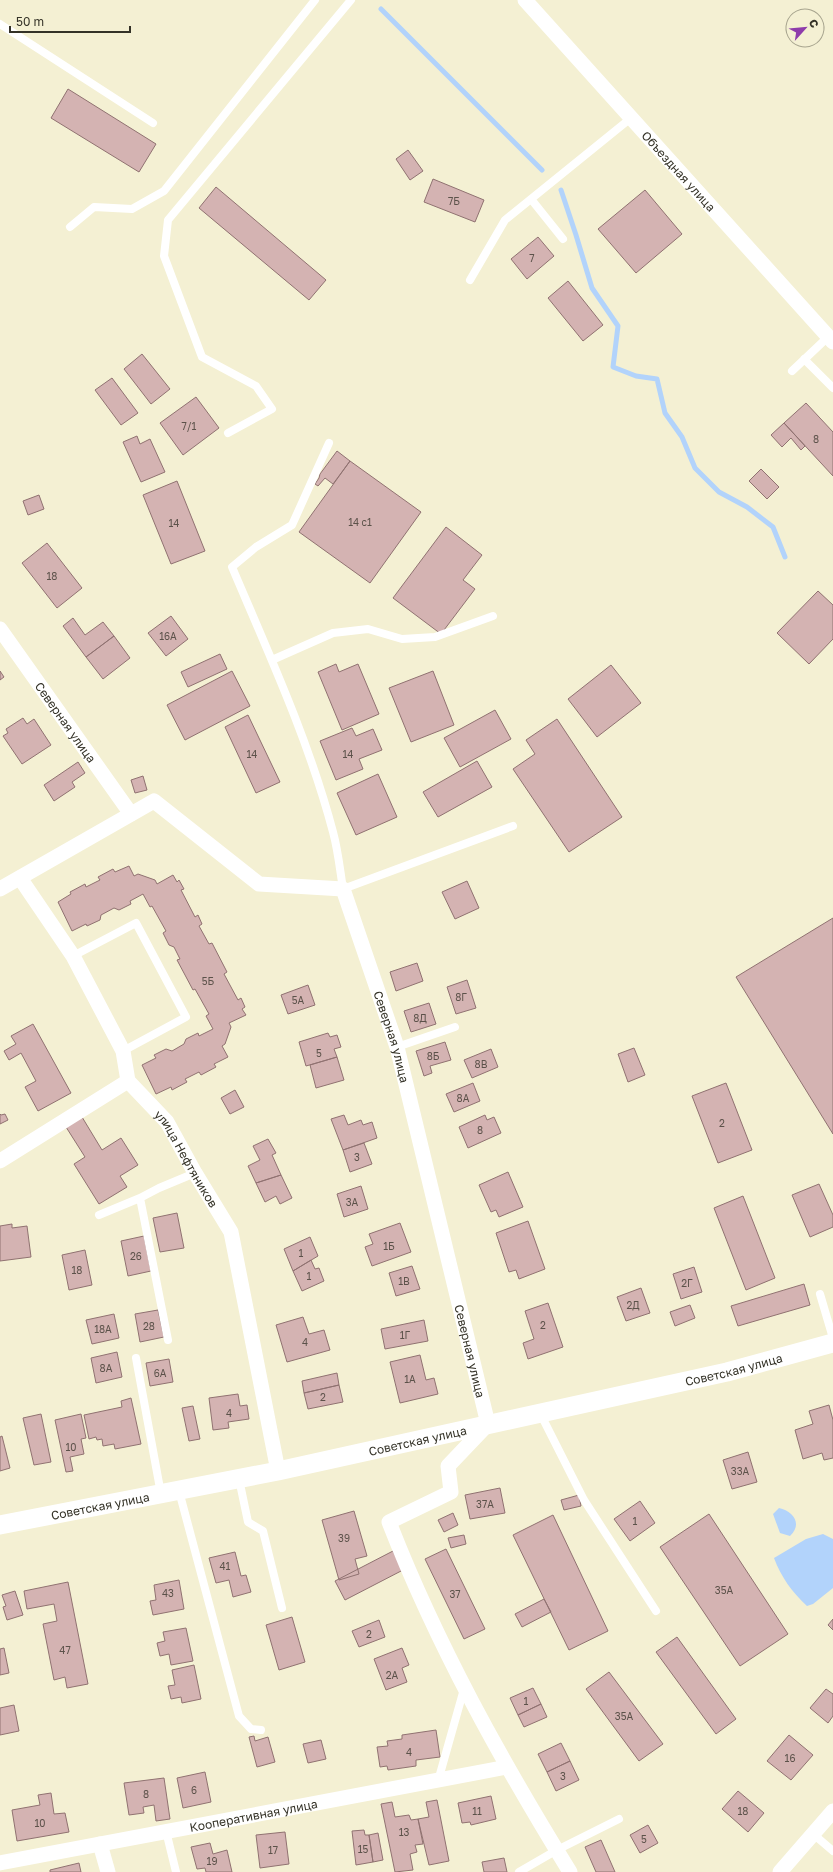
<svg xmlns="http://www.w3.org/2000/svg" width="833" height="1872" viewBox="0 0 833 1872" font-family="'Golos Text',sans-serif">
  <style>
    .water { fill: #b2d3fb }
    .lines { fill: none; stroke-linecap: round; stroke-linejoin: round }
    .stream { stroke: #b2d3fb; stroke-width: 5 }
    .building { fill: #d4b3b2; stroke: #907271 }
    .service { stroke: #fff; stroke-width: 8 }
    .minor { stroke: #fff; stroke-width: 15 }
    .tertiary { stroke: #fff; stroke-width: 19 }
    .labels { text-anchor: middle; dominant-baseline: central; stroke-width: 4; stroke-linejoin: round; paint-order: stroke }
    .number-label { font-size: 10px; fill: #5c524a }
    .street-label { font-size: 12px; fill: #343227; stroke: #f4f0d3 }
  </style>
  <rect width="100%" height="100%" fill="#f4f0d3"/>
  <!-- water -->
  <path class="water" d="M779 1508C793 1511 803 1524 790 1536L780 1533 773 1514Z
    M823 1534 833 1539V1588L813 1604 807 1606C792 1592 781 1577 774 1558L806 1539Z"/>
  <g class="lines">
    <!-- stream -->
    <path class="stream" d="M381 9 542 170
      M561 190 576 235 592 288 618 326 613 367 636 376 657 379 665 413 682 437 695 468 719 492 747 507 773 527 785 557"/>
  </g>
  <!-- building -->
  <path class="building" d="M68 89 156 144 139 172 51 118Z
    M408 150 423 171 410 180 396 159Z
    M433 179 484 200 475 222 424 202Z
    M216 187 326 280 309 300 199 208Z
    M645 190 682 234 636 273 598 229Z
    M538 237 554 256 527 279 511 259Z
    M568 281 603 325 583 341 548 298Z
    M142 354 170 389 151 404 124 369Z
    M112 378 138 413 121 425 95 390Z
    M196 397 219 428 183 455 160 423Z
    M806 403 833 432V476L784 423Z
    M784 423 805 446 801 450 791 438 782 447 771 435Z
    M137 436 140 444 150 439 165 472 141 482 123 442Z
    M337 451 350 461 333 484 325 478 318 486 315 484 319 478 320 474Z
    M350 461 421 512 370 583 299 532Z
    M761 469 779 487 767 499 749 481Z
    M177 481 205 551 171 564 143 495Z
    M39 495 44 509 28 515 23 501Z
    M446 527 482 555 463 580 475 589 441 634 393 598Z
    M47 543 82 588 57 608 22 563Z
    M818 591 833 605V639L809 664 777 633Z
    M171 616 188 639 166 656 148 633Z
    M73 618 85 635 103 622 114 636 86 657 63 626Z
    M114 636 130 658 103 679 86 657Z
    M220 654 227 669 188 687 181 672Z
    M336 664 339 672 358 664 379 714 342 730 318 672Z
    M611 665 641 703 597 737 568 699Z
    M0 671 4 677 0 680Z
    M232 671 250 706 185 740 167 705Z
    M433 671 454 725 411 742 389 688Z
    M495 710 511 739 460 767 444 738Z
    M248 715 280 782 256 793 225 727Z
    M23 718 27 724 34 719 51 745 22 764 3 736 8 733 6 729Z
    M557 719 622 817 569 852 513 769 535 754 526 740Z
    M352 728 356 736 373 729 382 750 359 759 363 769 336 780 320 741Z
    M477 761 492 787 438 817 423 792Z
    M78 762 85 773 72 782 75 787 54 801 44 785Z
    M378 774 397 817 356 835 337 793Z
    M143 776 147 790 135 793 131 780Z
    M129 866 134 876 138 874 155 880 157 884 173 875 177 882 179 880 184 889 181 890 195 917 198 915 202 924 199 926 209 944 212 943 227 972 224 974 238 1000 241 998 245 1007 242 1009 246 1015 229 1023 231 1027 225 1044 222 1046 228 1057 214 1064 216 1067 201 1075 199 1072 185 1079 187 1082 172 1090 171 1087 156 1094 142 1065 156 1058 154 1055 166 1049 172 1051 184 1044 186 1039 198 1033 199 1036 213 1029 206 1016 209 1014 195 989 193 990 177 960 180 959 174 947 169 945 163 933 166 931 152 906 150 907 143 894 130 901 131 904 119 910 114 908 101 915 100 920 87 926 86 924 72 931 58 902 71 894 70 892 85 884 86 887 100 880 98 877 113 869 115 872Z
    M467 881 479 908 455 919 442 892Z
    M833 918V1134L736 977Z
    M417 963 423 981 396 991 390 972Z
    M467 980 476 1008 456 1014 447 987Z
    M308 985 315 1005 288 1014 281 995Z
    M429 1003 436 1024 411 1032 404 1011Z
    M33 1024 71 1093 38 1111 25 1087 36 1081 21 1053 9 1060 4 1051 16 1044 11 1036Z
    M328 1033 330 1037 337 1035 341 1047 334 1049 337 1057 306 1066 299 1042Z
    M445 1042 451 1060 430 1066 432 1073 424 1076 416 1051Z
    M634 1048 645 1075 628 1082 618 1054Z
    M491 1049 498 1067 472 1078 464 1060Z
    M337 1057 344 1080 316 1088 310 1065Z
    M473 1083 480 1101 454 1112 446 1094Z
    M726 1083 752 1150 718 1163 692 1096Z
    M235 1090 244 1107 230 1114 221 1098Z
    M0 1114 1 1115 5 1114 8 1120 0 1124Z
    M344 1115 348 1125 361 1120 363 1125 372 1122 377 1138 343 1150 331 1119Z
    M485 1115 487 1120 494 1117 501 1133 468 1148 459 1127Z
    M82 1117 102 1150 121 1138 138 1165 120 1176 127 1187 99 1204 74 1164 85 1157 66 1127Z
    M268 1139 276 1153 272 1155 281 1175 256 1183 248 1166 260 1160 253 1146Z
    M364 1143 372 1164 350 1172 343 1150Z
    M508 1172 523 1207 499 1217 496 1210 491 1212 479 1185Z
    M281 1175 292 1198 280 1204 276 1196 265 1202 256 1183Z
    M819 1184 833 1215V1227L810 1237 792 1195Z
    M361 1186 368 1209 344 1217 337 1194Z
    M743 1196 775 1278 746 1290 714 1208Z
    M177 1213 184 1248 160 1252 153 1218Z
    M528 1221 545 1269 519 1279 516 1270 509 1272 496 1233Z
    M400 1223 411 1252 372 1266 365 1247 373 1244 369 1234Z
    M12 1224V1228L27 1226 31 1257 0 1261V1226Z
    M144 1236 151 1271 128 1276 121 1241Z
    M310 1237 318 1256 293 1271 284 1249Z
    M85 1250 92 1285 69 1290 62 1255Z
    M311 1260 315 1269 319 1268 324 1281 302 1291 293 1271Z
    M412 1266 420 1289 396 1296 389 1273Z
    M694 1267 702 1292 681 1299 673 1274Z
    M804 1284 810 1305 738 1326 731 1306Z
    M641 1288 650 1313 626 1321 617 1297Z
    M548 1303 563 1347 528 1359 523 1343 534 1339 525 1311Z
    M690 1305 695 1318 675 1326 670 1312Z
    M158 1310 164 1337 140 1342 135 1314Z
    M114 1314 119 1338 92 1344 86 1320Z
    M303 1317 309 1334 324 1330 330 1350 287 1362 276 1325Z
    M424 1320 428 1341 385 1349 381 1329Z
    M117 1352 122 1377 96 1383 91 1358Z
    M420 1355 426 1380 434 1378 438 1394 400 1403 390 1362Z
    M169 1359 173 1382 150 1386 146 1363Z
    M337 1373 339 1385 304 1393 302 1381Z
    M339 1385 343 1402 308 1409 304 1393Z
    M238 1394 240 1406 247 1405 249 1419 228 1422 229 1428 213 1430 209 1398Z
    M131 1398 141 1444 115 1449 114 1444 103 1446 102 1439 97 1440 96 1437 89 1439 84 1415 122 1407 121 1401Z
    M829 1405 833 1420V1458L824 1460 822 1453 803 1459 795 1430 813 1424 809 1411Z
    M193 1406 200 1439 189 1441 182 1408Z
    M41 1414 51 1462 34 1465 23 1418Z
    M81 1414 86 1438 81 1439 84 1454 70 1457 73 1471 66 1472 55 1420Z
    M2 1436 10 1468 0 1471V1437Z
    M748 1452 757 1482 732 1489 723 1460Z
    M500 1488 505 1513 470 1519 465 1495Z
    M579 1495 581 1506 564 1510 561 1500Z
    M640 1501 655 1523 630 1541 614 1519Z
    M354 1511 367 1556 355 1559 359 1574 339 1580 322 1520Z
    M453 1513 458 1525 444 1532 438 1520Z
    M709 1514 788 1634 740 1666 660 1547Z
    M553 1515 608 1631 569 1650 513 1535Z
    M464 1535 466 1544 451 1548 448 1538Z
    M446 1549 485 1629 464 1639 425 1559Z
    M393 1551 403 1570 345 1600 335 1581Z
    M235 1552 241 1576 246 1575 251 1592 233 1597 229 1580 216 1583 209 1558Z
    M179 1580 184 1609 153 1615 150 1601 156 1600 154 1585Z
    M68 1582 88 1684 67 1688 65 1677 54 1680 43 1624 57 1621 54 1604 27 1609 24 1591Z
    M15 1591 23 1615 7 1620 3 1607 6 1606 2 1595Z
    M544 1599 551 1612 522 1627 515 1614Z
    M292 1617 305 1662 279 1670 266 1625Z
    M833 1619V1630L828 1625Z
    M379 1620 385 1637 359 1647 352 1631Z
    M186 1628 193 1661 171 1665 169 1654 160 1656 157 1643 165 1641 163 1632Z
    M677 1637 736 1719 716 1734 656 1652Z
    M4 1648 9 1673 0 1675V1649Z
    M402 1648 409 1665 402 1668 407 1682 386 1690 374 1659Z
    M194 1665 201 1699 182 1703 181 1697 171 1699 168 1686 175 1685 172 1670Z
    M609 1672 663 1744 639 1761 586 1689Z
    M533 1688 541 1704 518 1715 510 1698Z
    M826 1689 833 1694V1716L828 1723 810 1708Z
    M541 1704 547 1717 524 1727 518 1715Z
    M14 1705 19 1731 0 1735V1708Z
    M436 1730 440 1757 416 1760V1766L388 1770 387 1766 380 1767 377 1747 388 1746 387 1741 402 1739V1735Z
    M789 1735 813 1755 791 1780 767 1761Z
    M254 1736 255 1741 268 1737 275 1762 257 1767 249 1737Z
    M321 1740 326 1759 308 1763 303 1744Z
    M561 1743 570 1761 547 1772 538 1754Z
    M570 1761 579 1780 556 1791 547 1772Z
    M205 1772 211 1802 183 1808 177 1778Z
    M164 1778 170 1819 156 1821 154 1805 143 1807 144 1813 129 1815 124 1783Z
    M738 1791 764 1813 748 1832 722 1809Z
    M51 1793 54 1814 65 1813 69 1832 17 1841 12 1810 40 1805 38 1795Z
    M491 1796 496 1819 471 1825 470 1822 462 1823 458 1803Z
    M437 1800 449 1861 429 1865 418 1819 429 1817 426 1802Z
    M392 1802 395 1817 409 1815 411 1820 418 1819 423 1844 415 1845 417 1852 410 1854 413 1870 395 1872 381 1804Z
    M648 1825 658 1843 640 1853 630 1835Z
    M364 1830 365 1835H369L373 1862 356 1865 352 1831Z
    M285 1832 289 1864 260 1868 256 1835Z
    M378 1833 383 1860 373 1862 369 1835Z
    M601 1840 615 1872H596L585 1847Z
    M210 1843 213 1854 227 1850 232 1872H206L205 1868 197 1869 191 1847Z
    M504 1858 507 1872H484L482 1862Z
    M79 1863 81 1872H50V1870Z"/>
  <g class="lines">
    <!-- service -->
    <path class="service" d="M0 24 153 123
      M531 199 563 239
      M70 227 94 207 132 209 164 191 315 0
      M470 280 505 220 631 118
      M804 359 833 388
      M792 371 828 337
      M228 433 272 409 256 386 202 357 164 256 168 220 351 0
      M329 443 292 525 256 547 232 567C269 654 309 741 333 832 338 850 340 870 343 889L513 826
      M272 660 333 633 368 629 402 639 435 637 493 616
      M73 956 136 923 186 1017 123 1051
      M397 1047 455 1027
      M99 1215 140 1198
      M820 1294 833 1338
      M168 1340 140 1198 159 1188 195 1173
      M136 1358 161 1494
      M540 1413 584 1500 656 1611
      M239 1479 248 1522 263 1531 282 1608
      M179 1491 239 1716 251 1729 261 1730
      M438 1781 464 1689
      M166 1831 176 1872
      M812 1833 833 1851
      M519 1872 557 1850 619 1819"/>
    <!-- minor -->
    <g class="minor">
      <path id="s1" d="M525 0 833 342"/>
      <path id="s2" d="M0 629 131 814"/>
      <path id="s3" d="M20 878 73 956 123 1051 128 1081 167 1122 195 1173 231 1232 278 1471"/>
      <path id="s4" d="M0 889 154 801 259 884 343 889 397 1047 488 1424 448 1466 451 1492 389 1522C437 1645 501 1760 570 1872"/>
      <path d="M0 1161 128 1081"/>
      <path d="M100 1844 108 1872"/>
      <path id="s5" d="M0 1863 507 1767"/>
      <path d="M780 1872 833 1811"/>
    </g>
    <!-- tertiary -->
    <path class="tertiary" id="s6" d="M0 1525 278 1471 727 1372 833 1343"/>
  </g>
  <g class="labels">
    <!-- number labels -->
    <g class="number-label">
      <text x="454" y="201">7Б</text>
      <text x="532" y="258">7</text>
      <text x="189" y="426">7/1</text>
      <text x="816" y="439">8</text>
      <text x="360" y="522">14 с1</text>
      <text x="174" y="523">14</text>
      <text x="52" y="576">18</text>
      <text x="168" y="636">16А</text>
      <text x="252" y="754">14</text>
      <text x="348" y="754">14</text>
      <text x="208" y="981">5Б</text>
      <text x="461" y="997">8Г</text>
      <text x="298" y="1000">5А</text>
      <text x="420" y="1018">8Д</text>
      <text x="319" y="1053">5</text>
      <text x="433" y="1056">8Б</text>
      <text x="481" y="1064">8В</text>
      <text x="463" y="1098">8А</text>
      <text x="722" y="1123">2</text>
      <text x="480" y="1130">8</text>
      <text x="357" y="1157">3</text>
      <text x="352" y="1202">3А</text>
      <text x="389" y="1246">1Б</text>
      <text x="301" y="1253">1</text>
      <text x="136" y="1256">26</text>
      <text x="77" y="1270">18</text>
      <text x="309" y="1276">1</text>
      <text x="404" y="1281">1В</text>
      <text x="687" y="1283">2Г</text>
      <text x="633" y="1305">2Д</text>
      <text x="543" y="1325">2</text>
      <text x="149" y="1326">28</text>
      <text x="103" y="1329">18А</text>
      <text x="405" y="1335">1Г</text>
      <text x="305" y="1342">4</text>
      <text x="106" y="1368">8А</text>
      <text x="160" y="1373">6А</text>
      <text x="410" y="1379">1А</text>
      <text x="323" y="1397">2</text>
      <text x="229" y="1413">4</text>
      <text x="71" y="1447">10</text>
      <text x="740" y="1471">33А</text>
      <text x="485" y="1504">37А</text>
      <text x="635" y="1521">1</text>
      <text x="344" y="1538">39</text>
      <text x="225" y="1566">41</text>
      <text x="724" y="1590">35А</text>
      <text x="168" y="1593">43</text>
      <text x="455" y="1594">37</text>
      <text x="369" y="1634">2</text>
      <text x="65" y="1650">47</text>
      <text x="392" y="1675">2А</text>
      <text x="526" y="1701">1</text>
      <text x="624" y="1716">35А</text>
      <text x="409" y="1752">4</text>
      <text x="790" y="1758">16</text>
      <text x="563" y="1776">3</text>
      <text x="194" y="1790">6</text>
      <text x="146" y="1794">8</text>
      <text x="477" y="1811">11</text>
      <text x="743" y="1811">18</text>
      <text x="40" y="1823">10</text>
      <text x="404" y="1832">13</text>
      <text x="644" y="1839">5</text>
      <text x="363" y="1849">15</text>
      <text x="273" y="1850">17</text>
      <text x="212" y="1861">19</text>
    </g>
    <!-- street labels -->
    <g class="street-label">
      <text stroke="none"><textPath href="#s1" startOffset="230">Объездная улица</textPath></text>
      <text stroke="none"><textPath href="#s2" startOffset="114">Северная улица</textPath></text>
      <text stroke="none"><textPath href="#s4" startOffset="551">Северная улица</textPath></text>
      <text stroke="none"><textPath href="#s3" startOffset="330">улица Нефтяников</textPath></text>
      <text stroke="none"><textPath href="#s4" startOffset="875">Северная улица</textPath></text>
      <text stroke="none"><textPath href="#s6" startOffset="750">Советская улица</textPath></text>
      <text stroke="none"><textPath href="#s6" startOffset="426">Советская улица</textPath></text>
      <text stroke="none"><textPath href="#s6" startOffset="102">Советская улица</textPath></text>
      <text stroke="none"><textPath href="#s5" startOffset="258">Кооперативная улица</textPath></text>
    </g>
  </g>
  <!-- north arrow -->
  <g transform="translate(805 28) rotate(63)"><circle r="19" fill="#f4f0d3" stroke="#a7a48e"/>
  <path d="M0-3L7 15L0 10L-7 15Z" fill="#8e3cab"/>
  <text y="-6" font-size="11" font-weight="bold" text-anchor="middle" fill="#343227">С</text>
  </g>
  <!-- scale -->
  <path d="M10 26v6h120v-6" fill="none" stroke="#343227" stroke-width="2"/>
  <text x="16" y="26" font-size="12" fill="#343227" stroke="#f4f0d3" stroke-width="3" paint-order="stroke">50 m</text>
</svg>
